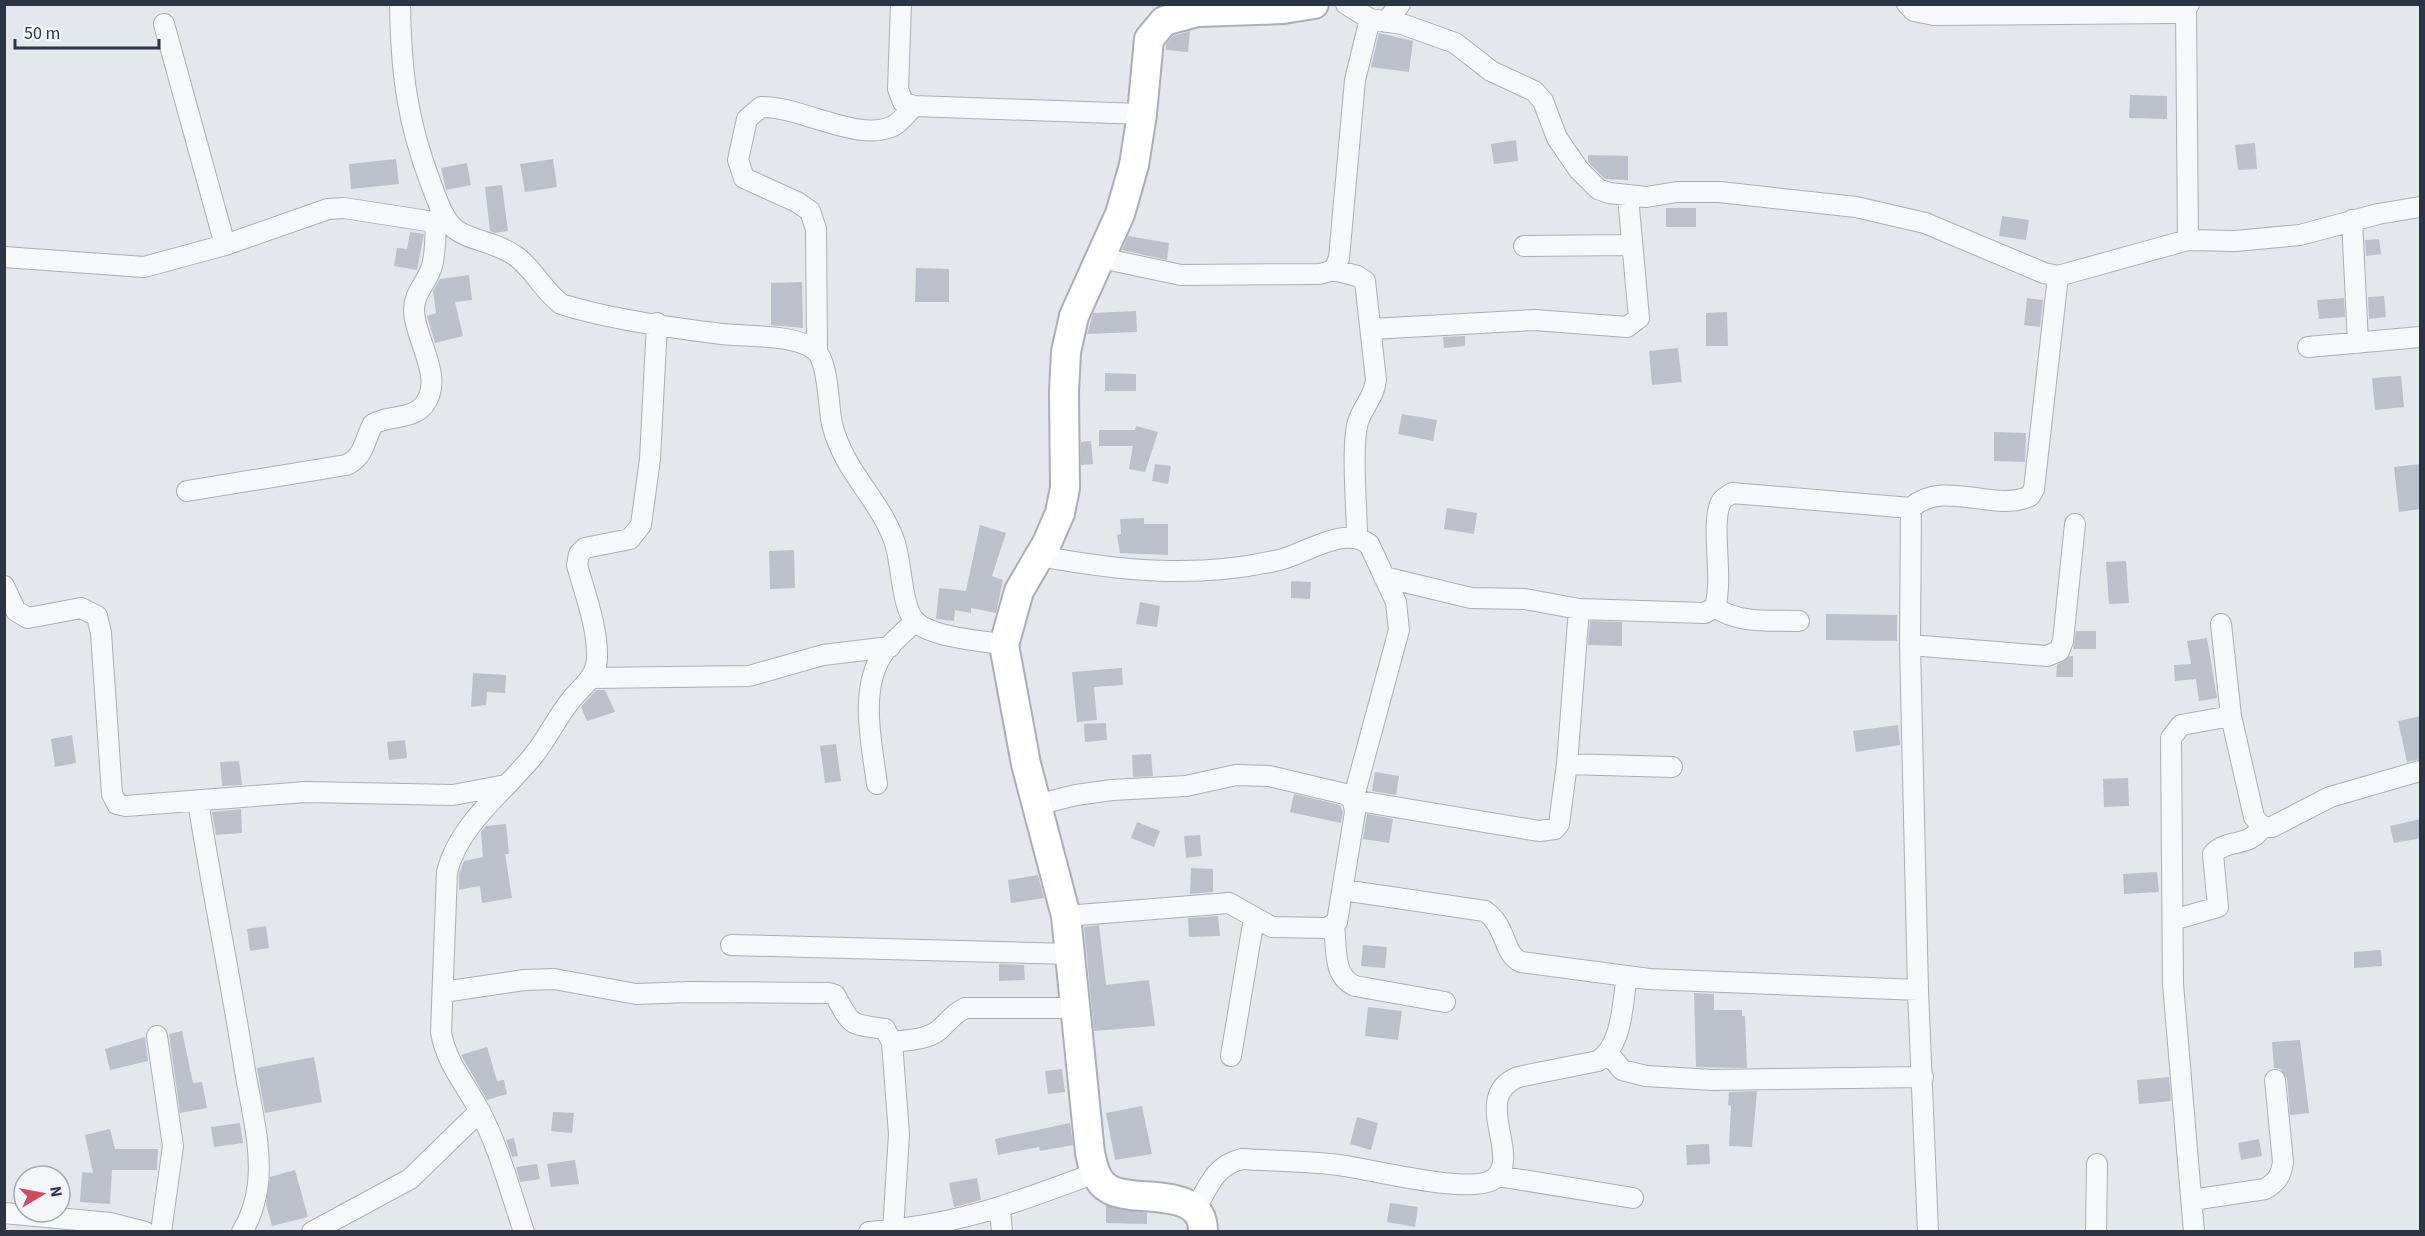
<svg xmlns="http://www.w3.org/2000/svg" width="2425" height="1236" viewBox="0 0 2425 1236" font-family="'Source Sans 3',sans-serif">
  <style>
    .building { fill: #bbc0ca }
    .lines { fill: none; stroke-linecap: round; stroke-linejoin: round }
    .street-casing { stroke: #a9aeb7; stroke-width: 22 }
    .secondary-casing { stroke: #a9aeb7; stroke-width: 32 }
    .street { stroke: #f7f8fa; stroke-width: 20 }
    .secondary { stroke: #fff; stroke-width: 28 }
  </style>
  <rect width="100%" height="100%" fill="#e4e7ec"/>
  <!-- building -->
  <path class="building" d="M1190 31 1188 52 1166 50V44L1173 36Z
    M1379 33 1413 41 1409 72 1371 67Z
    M2130 95 2167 96V119L2129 118Z
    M1516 140 1518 161 1494 164 1491 144Z
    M2255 143 2257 169 2238 170 2235 145Z
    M1588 155 1628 156V180L1605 179 1588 162Z
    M396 159 399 184 351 189 349 164Z
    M553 159 557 187 525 192 520 164Z
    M467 163 471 185 446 190 441 168Z
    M502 185 508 231 495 233 490 231 485 187Z
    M1666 208H1696V227H1666Z
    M2002 216 2029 220 2026 240 1999 236Z
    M410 232 424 234 417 270 394 266 397 248 407 249Z
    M1128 236 1169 243 1167 260 1122 250Z
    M2379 239 2381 254 2366 256 2365 240Z
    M916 268 949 269V302H915Z
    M469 275 472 300 455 302 463 336 435 343 427 316 436 313 433 291 440 279Z
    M802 282 803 328 771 325V283Z
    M2384 296 2386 317 2369 319 2368 297Z
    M2027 298 2043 300 2040 327 2024 325Z
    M2344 298 2345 317 2319 319 2317 300Z
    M1136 311 1137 332 1087 334 1093 313Z
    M1727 312 1728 346H1706V313Z
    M1465 336V346L1444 348 1443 337Z
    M1678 348 1682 382 1652 385 1649 351Z
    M1105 373 1136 374V391H1105Z
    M2401 376 2404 407 2375 410 2372 378Z
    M1402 414 1437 420 1433 441 1398 434Z
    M1136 426 1158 432 1145 472 1129 469 1133 446H1099V430H1135Z
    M1994 432 2026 433 2025 462 1994 461Z
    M1091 441 1093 464 1081 465V442Z
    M1155 464 1171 466 1168 484 1152 481Z
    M2421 464V509L2399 512 2394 467Z
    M1447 508 1477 513 1474 534 1444 529Z
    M1144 518V524H1168V555L1120 553 1117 535 1121 534 1120 519Z
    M980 525 1006 533 992 576 1003 580 996 613 971 608V613L955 610 954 621 936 619 939 588 966 591Z
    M794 550 795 588 770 589 769 551Z
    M2126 561 2129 603 2109 604 2106 562Z
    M1291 581 1311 582 1310 599 1291 598Z
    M1140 602 1160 606 1157 627 1136 624Z
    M1826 614 1897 615V641L1826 640Z
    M1590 621 1622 622V646L1588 645Z
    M2076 631H2096V649H2073Z
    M2207 638 2217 698 2199 701 2196 679 2175 681 2174 665 2191 664 2187 641Z
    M2070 656H2073V677H2056L2057 665Z
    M1122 668 1123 685 1094 687 1097 720 1077 722 1072 672Z
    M473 673 506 675 505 693 487 692 486 705 471 707Z
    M596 690H605L615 712 587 721 581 707Z
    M2421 716V759L2407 762 2398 721Z
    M1106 723 1107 740 1085 742 1084 724Z
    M1898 725 1900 745 1856 752 1853 731Z
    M72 735 76 763 55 767 51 739Z
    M405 740 407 758 389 760 387 742Z
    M836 744 841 781 825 783 820 746Z
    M1151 754 1153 776 1133 777 1132 755Z
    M239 761 242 785 222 786 220 762Z
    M1375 772 1399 776 1396 795 1372 791Z
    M2128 778 2129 806 2104 807 2103 779Z
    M1294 794 1340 805 1343 812 1341 823 1290 812Z
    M241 809 242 833 216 835 212 812Z
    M1367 814 1393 819 1389 843 1363 839Z
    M2421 819V838L2394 843 2390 826Z
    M1137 822 1160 831 1154 847 1131 838Z
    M506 824 509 854H505L512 898 482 903 480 886 459 890V874L464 861 483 857 481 832 486 826Z
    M1200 835 1202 856 1186 858 1184 836Z
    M1191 868 1213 869V892L1190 894Z
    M2157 872 2159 892 2124 894 2123 874Z
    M1038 875 1044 898 1011 903 1008 880Z
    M1218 916 1220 936 1189 937 1188 918Z
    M1099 925 1106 985 1149 980 1155 1026 1094 1031 1084 927Z
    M266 926 269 948 250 951 247 929Z
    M1363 945 1387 947 1385 968 1361 966Z
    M2381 950 2382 966 2354 968V952Z
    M999 964 1024 965 1025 980 999 981Z
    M1694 993 1714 994V1010H1742V1016H1745L1747 1068 1696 1067Z
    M1368 1007 1402 1011 1398 1040 1365 1036Z
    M182 1031 193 1083 202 1082 207 1108 180 1113 169 1034Z
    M145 1037 148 1061 110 1070 105 1049Z
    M2300 1040 2309 1113 2290 1115 2287 1078 2280 1069 2274 1068 2272 1042Z
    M487 1047 497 1081 504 1080 507 1094 487 1100 461 1055Z
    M314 1057 322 1102 265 1113 257 1068Z
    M1062 1069 1065 1092 1048 1094 1045 1071Z
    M2169 1077 2171 1101 2139 1104 2137 1080Z
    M1757 1091 1752 1147 1729 1146 1731 1106 1728 1105 1729 1092Z
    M1142 1106 1152 1154 1115 1160 1106 1113Z
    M553 1112 574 1113 572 1133 551 1131Z
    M1357 1117 1378 1123 1371 1150 1350 1144Z
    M240 1123 243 1143 214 1147 211 1127Z
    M1070 1123 1073 1145 1040 1151 1039 1147 998 1155 995 1139Z
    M110 1129 115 1149H158L157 1170H112L110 1204 80 1202 82 1172 93 1173 85 1135Z
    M514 1138 518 1156 512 1157 506 1140Z
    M2259 1139 2262 1156 2241 1160 2238 1143Z
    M1709 1144 1710 1164 1687 1165 1686 1145Z
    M575 1160 579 1184 551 1187 547 1164Z
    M537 1164 540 1179 520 1182 516 1167Z
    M295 1170 308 1217 272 1226 266 1204 270 1177Z
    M977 1178 981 1200 954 1207 949 1183Z
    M1390 1203 1418 1207 1415 1227 1387 1222Z
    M1106 1205 1147 1213V1224L1106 1223Z"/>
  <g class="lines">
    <defs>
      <path id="street" d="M400 4C401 72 407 121 431 184 437 199 442 218 455 229 470 241 498 242 517 257 534 270 543 290 561 304 608 319 672 328 722 334 748 337 795 334 815 350 829 361 828 407 832 424 844 472 878 497 894 540 902 561 901 609 916 622 933 638 981 640 1004 645
        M901 4 898 89 903 102 914 106 1142 114
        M1346 4 1370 19 1402 24 1455 43 1491 71 1534 91 1543 101 1557 138 1579 170 1598 189 1609 193 1646 197 1677 192H1719L1856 207 1925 223 2044 273 2058 276 2188 240 2235 241 2300 235 2378 214 2420 207
        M1907 4 1914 11 1934 15 2174 13 2186 9 2189 4
        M2186 9 2188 240
        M1386 22 1400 4
        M164 24 225 245
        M2352 220 2358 343
        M1524 246 1632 245
        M4 257 144 267 225 245 328 209 344 208 447 224
        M1101 258 1181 275 1320 274 1334 270 1339 258 1355 80 1370 19
        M1334 270 1357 276 1365 281 1376 380C1374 398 1363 406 1358 422 1351 447 1357 509 1357 537
        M1371 329 1534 320 1627 327 1639 318 1628 197
        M2308 347 2420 337
        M817 352 816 229 810 211 797 202 744 178 738 160 747 119 761 107C800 106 859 143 893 126 901 122 908 112 914 106
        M187 491 346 465C365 457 364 440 373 424 388 415 412 420 424 405 445 378 415 340 414 311 413 295 426 283 431 269 436 255 435 238 436 223
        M1039 556C1121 571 1197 579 1279 560 1305 554 1344 525 1369 544L1396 602 1399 630 1353 800 1539 831 1555 829 1559 824 1567 764 1579 609
        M1384 577 1471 598 1525 599 1579 609 1705 613 1715 607C1724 577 1710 524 1721 502 1723 498 1728 496 1732 493L1911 508
        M4 586 16 611 28 618 81 608 97 616 101 633 112 794 117 804 126 806 306 792 453 795 506 785
        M1715 607C1738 624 1771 620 1799 621
        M2221 624 2231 716 2254 817 2262 827H2272L2330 797 2420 771
        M1910 645 2047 656 2059 651 2063 641 2075 524
        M592 678 749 676 823 655 890 647
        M1567 764 1672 767
        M877 784C872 745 859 691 882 655 890 643 905 632 915 621
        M198 801C212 891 231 980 245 1071 251 1107 262 1147 258 1184 256 1201 251 1217 242 1232
        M1036 805 1076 795 1112 790 1186 786 1236 775 1269 776 1345 794 1353 800 1355 812 1337 922 1327 928 1272 927 1229 903 1066 916
        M1343 890 1485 911C1507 926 1503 955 1521 962L1649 979 1918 990
        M2173 920 2218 907 2213 854C2227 838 2250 848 2262 827
        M1334 925C1337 947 1332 976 1355 986L1445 1002
        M731 945 1071 954
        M443 992 524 980 554 979 636 994 689 992 829 993 835 995C852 1027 850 1024 885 1029L892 1042 899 1134 893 1230
        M157 1036 173 1146 161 1232
        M892 1042C907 1040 927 1040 939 1030 948 1022 953 1014 965 1008H1077
        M1609 1054 1622 1070 1646 1076 1712 1080 1923 1077
        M1231 1056 1254 918
        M1498 1176 1633 1198
        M2192 1200 2265 1189C2277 1182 2281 1176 2283 1162L2275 1080
        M1000 1209 1002 1232
        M1195 1210C1208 1187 1215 1165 1242 1159 1274 1161 1306 1161 1338 1165 1368 1168 1474 1197 1495 1178 1522 1155 1470 1097 1518 1077L1598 1061C1623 1045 1622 1004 1627 976
        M4 1213 110 1223 145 1232
        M312 1232 410 1179 480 1111
        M524 1232C511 1194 498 1144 479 1110 465 1083 446 1063 441 1032L447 872C459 824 503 793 533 756 547 739 557 717 571 700 582 686 596 678 597 658 598 628 585 594 577 565L579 554 585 548 630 539 641 525 650 459 657 323
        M869 1232C956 1226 1015 1203 1095 1173
        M1928 1232 1918 990 1910 645 1911 508C1944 478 1994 513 2030 496L2034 489 2058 276
        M2096 1232 2097 1164
        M2194 1232 2173 984 2171 738 2181 725 2231 716"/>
      <path id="secondary" d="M1203 1232C1204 1184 1133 1204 1109 1189 1096 1182 1093 1166 1090 1153L1066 916 1026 764 1004 645 1019 591 1047 543 1060 513 1065 488 1064 392 1066 352 1074 316 1120 214 1134 165 1142 114 1149 39 1164 21 1197 12 1283 9 1314 4"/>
    </defs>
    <!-- street casing -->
    <use href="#street" class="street-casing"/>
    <!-- secondary casing -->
    <use href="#secondary" class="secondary-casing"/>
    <!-- street -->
    <use href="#street" class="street"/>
    <!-- secondary -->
    <use href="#secondary" class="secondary"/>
  </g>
  <!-- border -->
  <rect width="2425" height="1236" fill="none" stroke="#2b3445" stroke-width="12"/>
  <!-- north arrow -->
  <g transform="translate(42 1194) rotate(80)"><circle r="28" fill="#f4f6f9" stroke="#a4a8b1" stroke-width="1.5"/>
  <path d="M0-4.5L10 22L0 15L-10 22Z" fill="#d1495b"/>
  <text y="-9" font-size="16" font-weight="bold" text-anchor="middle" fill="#2b3445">N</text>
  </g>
  <!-- scale -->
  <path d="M15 39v9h144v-9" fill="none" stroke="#2b3445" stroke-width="3"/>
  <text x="24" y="39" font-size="18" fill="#2b3445" stroke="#f4f6f9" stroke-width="4.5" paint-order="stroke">50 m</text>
</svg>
